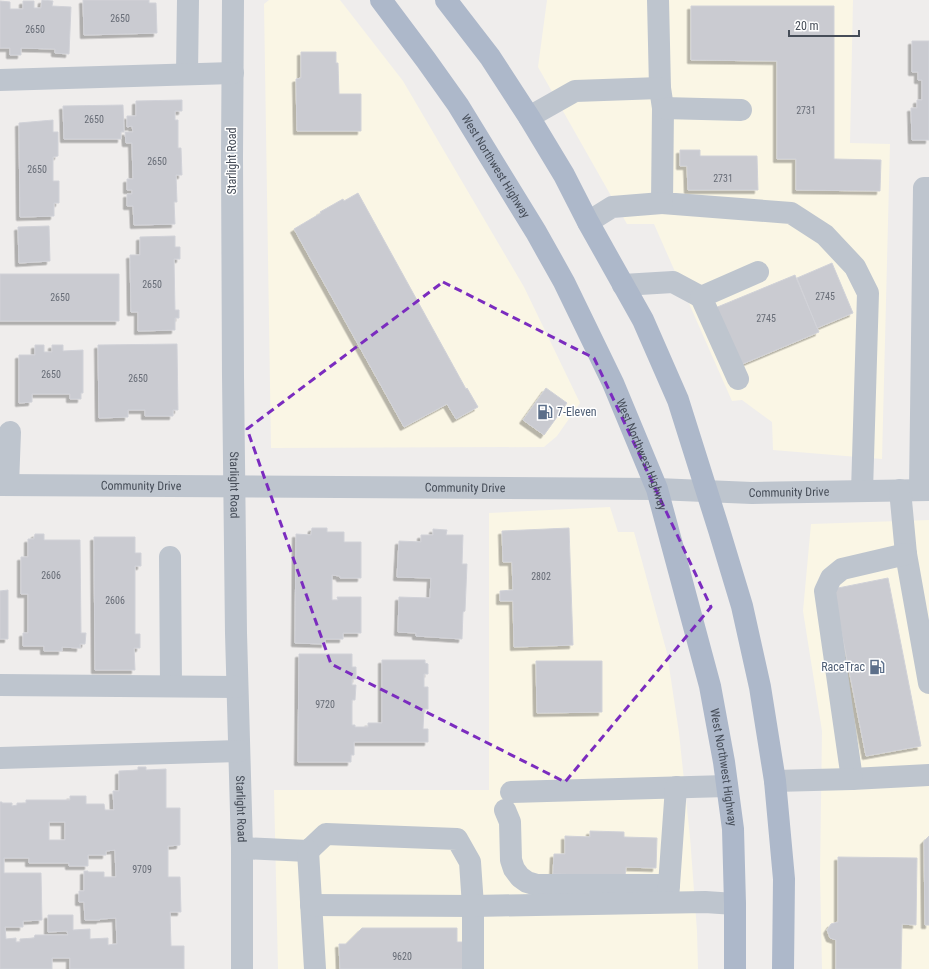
<svg xmlns="http://www.w3.org/2000/svg" width="929" height="969" viewBox="0 0 929 969" font-family="'Roboto Condensed',sans-serif">
  <style>
    .commercial { fill: #faf6e5 }
    .building { fill: #cacbd1; stroke: #d1d2d8; fill-rule: evenodd; filter: url(#shadow) }
    .lines { fill: none; stroke-linecap: round; stroke-linejoin: round }
    .minor { stroke: #bec5ce; stroke-width: 22 }
    .major { stroke: #adb8ca; stroke-width: 22 }
    .marked { fill: none; stroke: #7b2cbf; stroke-width: 3; stroke-dasharray: 8 5; stroke-linejoin: round }
    .labels { text-anchor: middle; dominant-baseline: central; stroke-width: 3; stroke-linejoin: round; paint-order: stroke }
    .number-label { font-size: 10px; fill: #676c76 }
    .street-label { font-size: 12px; fill: #464d58; stroke: #fff }
    .service-label { font-size: 12px; fill: #4e5e75; stroke: #fff; text-anchor: start }
  </style>
  <defs>
    <filter id="shadow"><feDropShadow dx="-3.5" dy="3.5" stdDeviation="0" flood-color="#0004"/></filter>
  </defs>
  <rect width="100%" height="100%" fill="#efedec"/>
  <!-- commercial -->
  <path class="commercial" d="M269 0H340L403 81 524 287 580 403 557 436 544 447 271 448 264 4Z
    M547 0H853L850 143 890 144 882 459 773 450 772 422 742 400 732 401 654 224H627L538 67Z
    M610 507 618 532H634L667 653 679 733 690 837 697 931 698 969H278L274 790H489V513Z
    M929 520V969H822L820 875 822 731 803 611 811 524Z"/>
  <!-- building -->
  <path class="building" d="M42 0 53 1 52 6 71 7 69 54 55 53V49L21 48V55H10V48H0V1L10 2V9H23V1H34V8H41Z
    M83 0H149V3H156L157 33 84 35Z
    M691 6H834V159L881 160 880 191 796 190V159H777V61L691 60Z
    M912 41H929V140H912L911 108H917V100H922V80H918V72H912Z
    M301 52H336V63H338L339 94H361V131H297L296 79 301 78Z
    M182 100V111H175V120H178V148H181L182 175H176L177 202H174L175 224 134 225 133 206H127V194H132V190H127V179H133L132 143H126L125 132H133L132 126 127 127V116H136V101Z
    M123 105 124 132H121V139H64L63 106Z
    M53 120V132H58V156L53 157V181H59V203H54V216L20 217 19 123Z
    M680 150H700V156H757L758 190H688L687 166H680Z
    M358 193 466 389 467 388 478 407 456 419 447 404 404 427 294 229 321 213 320 212 343 199 344 201Z
    M49 226 50 261 19 263 18 227Z
    M175 236V247H180V259H174L175 310H179V318H175V330L138 331V312H131L130 255H140V237Z
    M832 263 853 313 817 328 797 278Z
    M0 274H119V321H0Z
    M795 275 819 332 740 365 715 308Z
    M177 344 178 410H173V416H145V410H128V417L99 418 98 345Z
    M35 345H44V352H52V345H63V351L83 350V393H81V399H70V394H32V402L19 403V355H35Z
    M546 388 567 403 544 435 523 420Z
    M312 528H327V532H344V542H361V578H340V576L332 575V600H338L337 597H361V633H343V639H325V644L295 643 296 534 311 535Z
    M569 528 573 645 514 647 513 601H500V591L513 590 512 562H503L502 531Z
    M433 529 447 530 446 535H463L462 564H467L465 611 463 612 462 639 416 636V633L398 632 399 597 430 598 431 578 397 577 399 541 421 542V535H433Z
    M35 534H44V540H80L81 633H86L85 644H80V648L62 647V651H44V646H23V633H28V594H21V557H28V539H34Z
    M94 537H135V553H141V566H135V634H140V648H134L135 670H95Z
    M888 578 921 746 866 756 833 589Z
    M8 590V639H0V591Z
    M299 654H352V667H356V679H352V685H356L355 700H352V725H355V727H368V723H382V660H425V663L428 664V674H424V687H428V709H424L423 729H428V742H354V755H351V762H298Z
    M536 661H602V712L537 713Z
    M138 767H146V770L166 769V808H180V845L168 846V877H180L181 912H170L171 946H184V969H70V958H52V969H0V802H2V803H12V806L17 805V803H26V800H70V796H86V804H104L105 810H114L113 791H119V771L138 770ZM49 822H65V840H49ZM115 850 116 877H104V872H88V871H84V891H79V902H84L85 920H100V919L116 918 117 944 108 945V938L90 939V929L73 930V915H48V932L67 931 68 935H35L34 938 20 939V942H16V938L6 939 5 927H23V921L42 920 41 873H4V858H29V863H69V866H88V855H106V851Z
    M590 831 624 832V837L657 838 656 868 626 867 625 876 553 874 554 854H565V836L590 837Z
    M929 836V925H925L924 841Z
    M838 857 917 858 916 925 902 924 901 969H836V940L830 938 827 930 831 924 838 922Z
    M362 928H457V942H463L464 969H340L339 944H346Z"/>
  <g class="lines">
    <!-- minor -->
    <g class="minor">
      <path id="s1" d="M233 0 232 157 233 376 236 633 242 848V969"/>
      <path d="M658 0 660 88 663 108 662 203 791 213 825 235 855 267 868 293 862 491"/>
      <path d="M187 74 188 0"/>
      <path d="M0 80 233 73"/>
      <path d="M663 108 741 110"/>
      <path d="M529 117 575 91 660 88"/>
      <path d="M588 222 612 207 662 203"/>
      <path d="M623 285 673 282 701 297"/>
      <path d="M738 379 701 297 758 272"/>
      <path id="s2" d="M0 485 657 489 752 493 929 490"/>
      <path d="M8 485 10 432"/>
      <path d="M900 490 906 554 929 683"/>
      <path d="M920 490 924 188H929"/>
      <path d="M906 554 842 569 831 578 825 591 852 779 929 775"/>
      <path d="M170 557 171 686"/>
      <path d="M0 685 237 687"/>
      <path d="M0 758 239 751"/>
      <path d="M775 781 852 779"/>
      <path d="M511 792 727 786"/>
      <path d="M505 810 510 822 511 860 514 869 520 877 527 882 537 885H669"/>
      <path d="M242 848 308 851 326 834 457 839 470 862 473 906V969"/>
      <path d="M308 851 315 969"/>
      <path d="M668 899 676 787"/>
      <path d="M311 905 473 906 705 902 735 904"/>
    </g>
    <!-- major -->
    <g class="major">
      <path id="s3" d="M381 0 426 60 458 105 536 232 564 282 613 383 657 489 710 686 724 762 733 829 735 904V969"/>
      <path d="M446 0 490 57 529 117 564 175 588 222 643 320 678 400 719 530 742 606 760 687 775 781 784 879 783 969"/>
    </g>
  </g>
  <!-- marked area -->
  <path class="marked" d="M443 282 594 358 711 607 565 782 331 664 247 429Z"/>
  <!-- icons -->
  <defs>
    <symbol id="fuel-bare" viewBox="-9 -9 18 18"><path d="M-5.5-6h7V0h2V4h1.3V-2.5L3-4.5l.8-.8L6-3V5H2.5V1h-1V6h-7ZM-4.2-4.7v3.2H.2V-4.7Z" fill="#5c6f8a" stroke="#fff" stroke-width="2.5" paint-order="stroke"/></symbol>
  </defs>
  <g fill-rule="evenodd">
    <use href="#fuel-bare" x="534" y="401" width="22" height="22"/>
    <use href="#fuel-bare" x="866" y="656" width="22" height="22"/>
  </g>
  <g class="labels">
    <!-- number labels -->
    <g class="number-label">
      <text x="120" y="18">2650</text>
      <text x="35" y="29">2650</text>
      <text x="806" y="110">2731</text>
      <text x="94" y="119">2650</text>
      <text x="157" y="161">2650</text>
      <text x="37" y="169">2650</text>
      <text x="723" y="178">2731</text>
      <text x="152" y="284">2650</text>
      <text x="825" y="296">2745</text>
      <text x="60" y="297">2650</text>
      <text x="766" y="318">2745</text>
      <text x="51" y="374">2650</text>
      <text x="138" y="378">2650</text>
      <text x="51" y="575">2606</text>
      <text x="541" y="576">2802</text>
      <text x="115" y="600">2606</text>
      <text x="325" y="704">9720</text>
      <text x="142" y="869">9709</text>
      <text x="402" y="956">9620</text>
    </g>
    <!-- street labels -->
    <g class="street-label">
      <text transform="translate(232 161) rotate(-90)">Starlight Road</text>
      <text stroke="none"><textPath href="#s3" startOffset="202">West Northwest Highway</textPath></text>
      <text stroke="none"><textPath href="#s3" startOffset="526">West Northwest Highway</textPath></text>
      <text stroke="none"><textPath href="#s1" startOffset="485">Starlight Road</textPath></text>
      <text stroke="none"><textPath href="#s2" startOffset="141">Community Drive</textPath></text>
      <text stroke="none"><textPath href="#s2" startOffset="465">Community Drive</textPath></text>
      <text stroke="none"><textPath href="#s2" startOffset="789">Community Drive</textPath></text>
      <text stroke="none"><textPath href="#s3" startOffset="850">West Northwest Highway</textPath></text>
      <text stroke="none"><textPath href="#s1" startOffset="809">Starlight Road</textPath></text>
    </g>
    <!-- service labels -->
    <g class="service-label">
      <text x="557" y="412">7-Eleven</text>
      <text x="865" y="667" text-anchor="end">RaceTrac</text>
    </g>
  </g>
  <!-- scale -->
  <path d="M789 30v6h70v-6" fill="none" stroke="#464d58" stroke-width="2"/>
  <text x="795" y="30" font-size="12" fill="#464d58" stroke="#ffffff" stroke-width="3" paint-order="stroke">20 m</text>
</svg>
